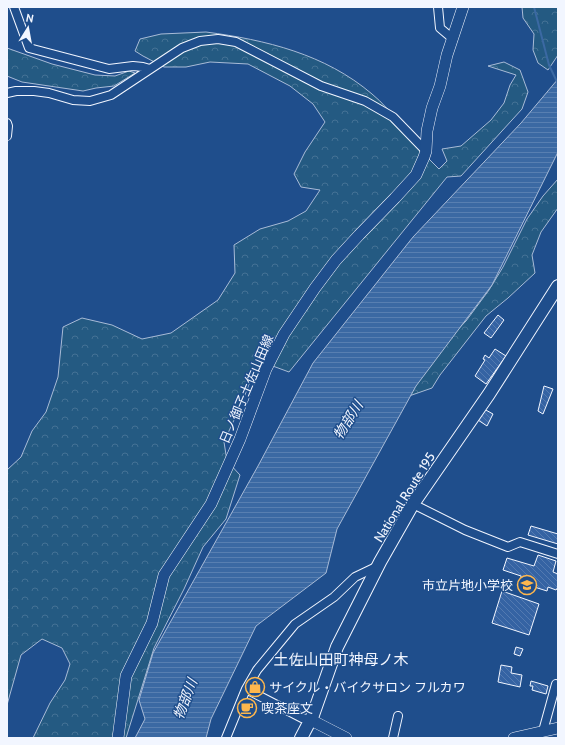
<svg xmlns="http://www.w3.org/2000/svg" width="565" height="745" viewBox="0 0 565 745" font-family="Cabin,'Noto Sans JP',sans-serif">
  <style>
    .forest { fill: url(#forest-crowns); stroke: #a8bbd7 }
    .water { fill: url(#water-rules); stroke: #a8bbd7 }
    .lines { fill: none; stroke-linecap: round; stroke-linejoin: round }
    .stream { stroke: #3b69a3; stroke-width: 2 }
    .building { fill: url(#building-back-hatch); stroke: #f2f6ff }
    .minor-casing { stroke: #f2f6ff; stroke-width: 10 }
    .major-casing { stroke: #f2f6ff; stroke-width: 12 }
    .highway-casing { stroke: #f2f6ff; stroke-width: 14 }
    .minor { stroke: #1f4e8c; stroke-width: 8 }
    .major { stroke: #1f4e8c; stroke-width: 11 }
    .highway { stroke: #1f4e8c; stroke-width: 12 }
    .labels { text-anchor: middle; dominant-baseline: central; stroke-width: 3; stroke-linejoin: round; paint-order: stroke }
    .street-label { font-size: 13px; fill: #f2f6ff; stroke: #1f4e8c }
    .poi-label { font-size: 13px; fill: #f2f6ff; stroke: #1f4e8c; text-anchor: start }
    .water-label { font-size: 14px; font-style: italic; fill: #f2f6ff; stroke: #1f4e8c }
    .quarter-label { font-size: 15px; fill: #f2f6ff; stroke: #1f4e8c }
  </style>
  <defs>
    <pattern id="forest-crowns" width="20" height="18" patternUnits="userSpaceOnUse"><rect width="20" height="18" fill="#245a82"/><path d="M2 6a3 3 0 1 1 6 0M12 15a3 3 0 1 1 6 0" fill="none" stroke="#447295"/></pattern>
    <pattern id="water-rules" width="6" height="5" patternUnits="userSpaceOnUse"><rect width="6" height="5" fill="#3b69a3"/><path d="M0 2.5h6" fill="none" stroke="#587fb1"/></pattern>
    <pattern id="building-back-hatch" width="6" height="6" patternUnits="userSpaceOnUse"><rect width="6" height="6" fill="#3563a3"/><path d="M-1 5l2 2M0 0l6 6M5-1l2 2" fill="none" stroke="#537ab1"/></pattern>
  </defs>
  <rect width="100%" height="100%" fill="#1f4e8c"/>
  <!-- forest -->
  <path class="forest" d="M522 7H558V55L548 70 538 63 533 50 534 34 523 18Z
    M206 32C266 40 325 54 372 94 393 111 406 135 424 154 429 159 434 164 439 169L447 161 442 149 461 146 491 120 504 103 510 85 516 75 488 66 504 62 520 70 528 92 522 109 461 176 447 177 289 372 270 365 251 379 243 400 224 442 227 461 240 475 226 519 203 547 184 589 154 648 126 738H33L50 703 65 680 70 664 62 648 42 639 21 655 7 705V470L21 457 32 431 46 412 58 377 63 327 82 318 112 325 142 339 171 333 218 300 235 273 234 245 260 229 288 221 306 211 320 190 301 187 294 174 305 152 325 122 313 104 290 86 248 64 210 62 186 67H164L143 56 135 51 140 39 161 34Z
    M7 48 52 64 95 75 115 76 129 71 135 73 114 86 96 88 83 91 22 82 7 76Z
    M558 179V208L541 232 532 255 535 273 508 298 486 316 440 375 432 388 409 396 417 376 443 345 466 321 489 290 503 267 527 219 543 196Z"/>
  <!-- water -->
  <path class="water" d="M558 79V152L492 285 416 386 337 529 326 573 256 626 211 719 206 738H135L145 719 139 700 153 653 258 466 313 363 413 237 521 123Z"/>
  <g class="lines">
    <!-- stream -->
    <path class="stream" d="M534 7 549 65 558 84"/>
  </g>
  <!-- building -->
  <path class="building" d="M498 315 504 320 491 338 484 333Z
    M495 349 506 356 486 384 475 376 485 360 483 359 485 355 489 358Z
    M544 386 553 389 543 414 538 411Z
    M484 409 493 414 487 426 478 420Z
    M531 526 558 534V544L528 535Z
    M538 555 556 561 553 572 558 574V587L556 590 548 587 547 591 528 585 529 581 521 578V576L503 570 507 558 534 566Z
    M502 591 539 604 529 635 492 623Z
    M516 647 523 649 520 656 514 654Z
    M501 665 512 667 511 673 522 675 520 687 498 682Z
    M531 681 548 686 546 694 532 690 533 686H530Z"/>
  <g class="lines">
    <defs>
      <path id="minor" d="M14 7 29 48 109 69 133 66 143 67 150 69
        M438 7 440 28 453 39
        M7 93 16 91H34L49 93 73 100 90 101 111 95 182 48 200 41 218 39 236 42 321 86 365 101 393 117 426 151
        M7 123 8 126 7 136
        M413 504 465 530 508 547 520 542 558 554
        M246 689 302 718 311 720
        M543 731 556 684
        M226 738 246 689 257 670 295 624 334 597 355 577 378 566
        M393 738 398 716"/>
      <path id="major" d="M311 720 346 738
        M118 738 126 676 152 623 164 575 211 504 240 439 266 369 284 334 315 288 336 260 359 235 395 198 416 175 424 157 426 151 427 131 432 108 440 86 447 55 463 7
        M514 738 558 728"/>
      <path id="highway" d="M301 738 313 715 337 647 380 562 413 504 489 394 558 286"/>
    </defs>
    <!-- minor casing -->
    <use href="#minor" class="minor-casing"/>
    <!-- major casing -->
    <use href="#major" class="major-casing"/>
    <!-- highway casing -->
    <use href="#highway" class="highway-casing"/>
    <!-- minor -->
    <use href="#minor" class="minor"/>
    <!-- major -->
    <use href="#major" class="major"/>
    <!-- highway -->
    <use href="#highway" class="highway"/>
  </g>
  <!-- icons -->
  <defs>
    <symbol id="school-ring" viewBox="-11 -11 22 22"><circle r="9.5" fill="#1f4e8c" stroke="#ffb74d" stroke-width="1.5"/><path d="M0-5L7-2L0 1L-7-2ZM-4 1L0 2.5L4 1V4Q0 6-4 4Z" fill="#ffb74d"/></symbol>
    <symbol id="shop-ring" viewBox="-11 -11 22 22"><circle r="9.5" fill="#1f4e8c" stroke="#ffb74d" stroke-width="1.5"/><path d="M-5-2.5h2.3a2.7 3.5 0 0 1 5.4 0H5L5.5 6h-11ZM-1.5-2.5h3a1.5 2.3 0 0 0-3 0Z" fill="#ffb74d"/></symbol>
    <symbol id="cafe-ring" viewBox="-11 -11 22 22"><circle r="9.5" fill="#1f4e8c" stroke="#ffb74d" stroke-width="1.5"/><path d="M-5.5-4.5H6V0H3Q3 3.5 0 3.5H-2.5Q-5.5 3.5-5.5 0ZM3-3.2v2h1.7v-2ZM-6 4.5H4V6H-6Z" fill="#ffb74d"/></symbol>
  </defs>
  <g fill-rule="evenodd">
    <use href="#school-ring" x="516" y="574" width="22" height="22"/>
    <use href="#shop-ring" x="244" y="676" width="22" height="22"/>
    <use href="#cafe-ring" x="236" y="697" width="22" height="22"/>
  </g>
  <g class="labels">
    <!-- street labels -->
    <g class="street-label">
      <text transform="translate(246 389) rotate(-67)">日ノ御子土佐山田線</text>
      <text transform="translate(404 497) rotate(-58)">National Route 195</text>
    </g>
    <!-- poi labels -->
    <g class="poi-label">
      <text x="513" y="585" text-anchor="end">市立片地小学校</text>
      <text x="269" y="687">サイクル・バイクサロン フルカワ</text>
      <text x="261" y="708">喫茶座文</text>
    </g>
    <!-- water labels -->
    <g class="water-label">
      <text transform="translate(348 420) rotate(-58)">物部川</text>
      <text transform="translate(185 699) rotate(-69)">物部川</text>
    </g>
    <!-- quarter labels -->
    <g class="quarter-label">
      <text x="341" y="660">土佐山田町神母ノ木</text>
    </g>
  </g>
  <!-- border -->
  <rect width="565" height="745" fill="none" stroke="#f2f6ff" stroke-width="16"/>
  <!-- north arrow -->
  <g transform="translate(28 28) rotate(11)" stroke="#1f4e8c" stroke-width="3" paint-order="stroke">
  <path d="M0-3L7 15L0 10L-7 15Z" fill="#f2f6ff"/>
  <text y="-6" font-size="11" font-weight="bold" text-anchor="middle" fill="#f2f6ff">N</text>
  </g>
</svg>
